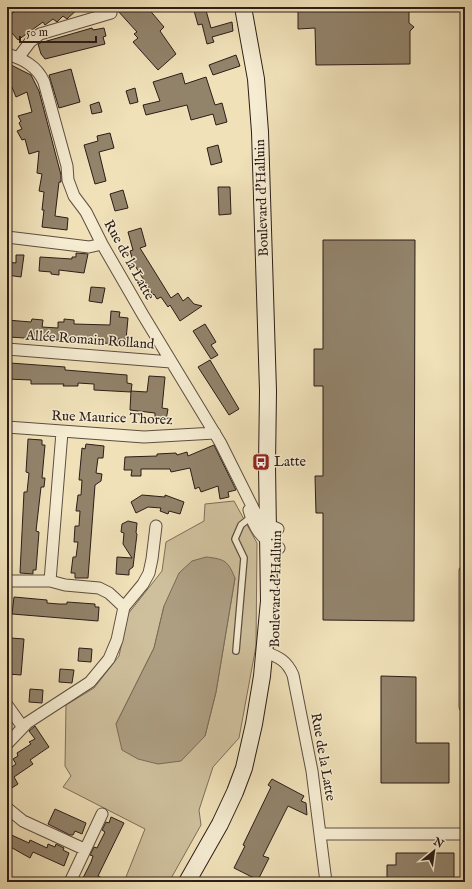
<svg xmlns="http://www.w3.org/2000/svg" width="472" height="889" viewBox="0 0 472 889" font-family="'IM FELL English',serif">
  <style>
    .green { fill: #cfc09d; stroke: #7e6e5a; fill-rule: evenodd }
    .water { fill: #ad9e82; stroke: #796a57 }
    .building { fill: #92836b; stroke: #2c1d17 }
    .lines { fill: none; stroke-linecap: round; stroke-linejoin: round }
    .lane-casing { stroke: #5d4e40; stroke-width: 8 }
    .street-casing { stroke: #5d4e40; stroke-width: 13 }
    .secondary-casing { stroke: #2c1d17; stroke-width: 18 }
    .lane { stroke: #f5ecd2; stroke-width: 5.5 }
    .street { stroke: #f5ecd2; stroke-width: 11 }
    .secondary { stroke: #f5ecd2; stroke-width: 16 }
    .labels { text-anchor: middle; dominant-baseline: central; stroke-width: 3; stroke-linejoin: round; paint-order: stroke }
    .street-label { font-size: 14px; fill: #2c1d17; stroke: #f5ecd2 }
    .poi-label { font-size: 14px; fill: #2c1d17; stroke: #f5ecd2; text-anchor: start }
  </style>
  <rect width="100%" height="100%" fill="#f0e1b9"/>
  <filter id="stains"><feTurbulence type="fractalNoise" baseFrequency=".005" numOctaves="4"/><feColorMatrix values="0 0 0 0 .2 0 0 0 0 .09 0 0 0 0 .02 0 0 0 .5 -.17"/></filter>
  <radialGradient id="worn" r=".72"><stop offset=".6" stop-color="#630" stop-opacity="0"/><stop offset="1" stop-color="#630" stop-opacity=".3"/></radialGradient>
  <!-- green -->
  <path class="green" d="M234 501 257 543 256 646 239 738 213 767 199 810 201 825 169 882H124L145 829 63 787 71 776 65 766 66 705 94 688 119 656 128 614 162 571 166 542 204 521 205 504ZM235 578 216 692 205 736 116 724 154 648 164 606Z"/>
  <!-- water -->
  <path class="water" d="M206 557C225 559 228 561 235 578L216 692 205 736 181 761 158 764 138 759 122 750 116 724 154 648 164 606 179 573 192 561Z"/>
  <!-- building -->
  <path class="building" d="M21 7H80L67 19 63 16 57 22 53 19 45 25 43 22 18 40 12 33 7 38V17Z
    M123 7H147L164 27 160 31 176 54 158 70 133 42 138 38 134 34 137 32 118 11Z
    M193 7H205L211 28 232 22 233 31 212 37 214 42 207 44 202 24 198 25Z
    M298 7H409V23L414 27 410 31V64L316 65 315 28 298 29Z
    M92 28 93 30 104 28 106 36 103 37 105 44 45 59 41 54 38 44 40 43Z
    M236 55 240 66 213 75 209 65Z
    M7 63 31 75 39 91 61 175V182H59L55 216 68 218 67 230 42 227 44 210H42L44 192 39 191 42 174 37 173 39 151 29 154 25 139 22 140 17 131 22 129 19 123 21 121 18 116 32 112 27 92 16 97 7 75Z
    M71 69 80 102 59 108 49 75Z
    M182 73 185 84 206 77 215 105 222 103 227 122 216 125 213 114 191 120 187 105 146 115 143 105 160 101 153 82Z
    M135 88 138 102 130 104 126 91Z
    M99 102 102 112 92 114 90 105Z
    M110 133 114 148 99 152 106 181 95 184 84 145 98 141 97 136Z
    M218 145 222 162 211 165 207 148Z
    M218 187H230L231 214 219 215Z
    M123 190 128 208 115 211 110 194Z
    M141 228 146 246 140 248 171 298 178 293 183 301 188 297 194 304 202 306 180 321 170 305 168 307 161 297 157 299 154 294 153 295 134 264 130 251 133 250 128 232Z
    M323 240H415L414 621 323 620V513H316L315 476H323V386H314V349H323Z
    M76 253 88 254 84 273 59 270V275L51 274V272L39 271 40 257 72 259V257H76Z
    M16 255H24L21 277 7 275V262L16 263Z
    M91 287 105 288 102 303 89 301Z
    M111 311 120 312 119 317 128 318 126 340 118 339V344L9 337 10 328H7V320L31 322 32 319 43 320 42 327 58 328V322H64V319L74 320V324L110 325Z
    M205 324 216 342 211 345 218 355 211 359 193 331Z
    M210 360 239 409 229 415 198 367Z
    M10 363 65 367V370L127 375V383L132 384 131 392 94 390V384L78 383V386H63L64 384H31V380L7 379V371H10Z
    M149 376 165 377 162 408 168 409 166 420 155 419V413L130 410 131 391 147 392Z
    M28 439 42 440V445H45L42 478H45L44 487H41L36 531 39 532 36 570H33V574L20 573 24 492H27L29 473 26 472Z
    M86 444 104 446 103 458H98L96 473 102 474 101 481 95 485 88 578H75V573H71L73 557H76L78 542H74L75 526H79L80 511H76L78 495H81L82 480H79L82 448 85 449Z
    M214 445 236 490 228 492 229 497 220 499 218 486 201 492 199 487 195 489 190 468 171 472 170 469H141V476H131L132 470H124L125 457 157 456V454L176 453 177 455 187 452 188 456Z
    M142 495 165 497V495L184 502 180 514 169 511 168 514 160 511 161 508 148 507 136 513 131 502Z
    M128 521 137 523 136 533 137 534 133 567 129 570V575L116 574 117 557 132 558 123 544 124 533 121 532 122 524Z
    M14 597 47 600V603L59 604H67V602L95 604V607H99L98 621 12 614Z
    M11 638 24 639 21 675 8 674Z
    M79 648 92 649 91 662 78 661Z
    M60 669 74 670 72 683 59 682Z
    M381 676 416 677V743H449V783H381Z
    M30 689 43 690 42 703 29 702Z
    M35 726 49 747 30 760 33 764 14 777 18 784 7 791V766L9 769 16 764 13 759 18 756 17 753 31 744 29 742 35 739 29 731Z
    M272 779 304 796 301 801 306 803 307 815 288 806 263 856 269 858 258 880 234 868 245 846 243 845 271 787 268 785Z
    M55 809 86 823 82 834 75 831 73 835H70L48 824Z
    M111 817 124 823 98 876 110 882H81L91 862 93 856 90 855 94 847 97 848 105 832 102 830 106 822 109 823Z
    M7 833 29 843 30 840 47 848 48 844 55 847 56 844 64 848 63 850 69 853 64 866 33 852 30 858 7 845Z
    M396 853H454V882H387V865H396Z"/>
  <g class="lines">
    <defs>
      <path id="lane" d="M236 651 244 558 235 539 241 525 251 517"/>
      <path id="street" d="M7 54C23 59 37 66 44 82L67 166 68 180 74 196 86 212 102 244 143 315 220 442 255 512 265 523 278 529
        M18 58 30 42 40 34 111 13
        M7 237 89 247 102 244
        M7 349 171 362
        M7 427 144 437 215 433
        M249 510C254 528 261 539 279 548
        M465 571V707
        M7 581H50L65 585 99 588 109 593 124 607
        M50 581 62 432
        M265 652C279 657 287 661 293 675L312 771 326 882
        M7 705 22 726
        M7 744 27 723 90 682 109 659 117 640 124 607 143 584 149 573 152 559 156 526
        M7 808 23 821 84 849
        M320 834H465
        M70 882 102 814"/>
      <path id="secondary" d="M187 882 220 824 235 792 244 768 254 724 262 676 269 601 267 465 268 391 260 132 256 79 243 7"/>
    </defs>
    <!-- lane casing -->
    <use href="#lane" class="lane-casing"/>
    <!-- street casing -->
    <use href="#street" class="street-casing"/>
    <!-- secondary casing -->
    <use href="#secondary" class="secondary-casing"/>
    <!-- lane -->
    <use href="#lane" class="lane"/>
    <!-- street -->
    <use href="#street" class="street"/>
    <!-- secondary -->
    <use href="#secondary" class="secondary"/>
  </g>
  <!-- icons -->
  <defs>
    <symbol id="bus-square" viewBox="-11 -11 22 22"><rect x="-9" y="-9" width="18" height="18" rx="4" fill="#8f2418" stroke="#f5ecd2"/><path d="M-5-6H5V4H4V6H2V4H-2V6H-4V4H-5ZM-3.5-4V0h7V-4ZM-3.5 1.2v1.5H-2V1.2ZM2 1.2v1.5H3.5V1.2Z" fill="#fff"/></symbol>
  </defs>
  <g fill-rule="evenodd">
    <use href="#bus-square" x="251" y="452" width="20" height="20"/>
  </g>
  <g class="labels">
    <!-- street labels -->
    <g class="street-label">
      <text transform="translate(262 198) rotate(-92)">Boulevard d'Halluin</text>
      <text transform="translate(129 260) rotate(61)">Rue de la Latte</text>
      <text transform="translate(90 340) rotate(4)">Allée Romain Rolland</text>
      <text transform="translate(112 418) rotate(2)">Rue Maurice Thorez</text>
      <text transform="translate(276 589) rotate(-89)">Boulevard d'Halluin</text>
      <text transform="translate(323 757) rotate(80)">Rue de la Latte</text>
    </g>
    <!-- poi labels -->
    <g class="poi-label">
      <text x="274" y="462">Latte</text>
    </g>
  </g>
  <!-- margin -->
  <rect width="472" height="889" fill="none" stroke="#f0e1b9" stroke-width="24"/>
  <rect x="8" y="8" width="456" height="873" fill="none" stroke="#2c1d17" stroke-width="2"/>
  <rect x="12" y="12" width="448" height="865" fill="none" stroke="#2c1d17"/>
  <!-- north arrow -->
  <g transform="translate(434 851) rotate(29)" stroke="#f5ecd2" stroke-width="3" paint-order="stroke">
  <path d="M0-3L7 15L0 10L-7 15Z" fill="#2c1d17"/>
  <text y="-6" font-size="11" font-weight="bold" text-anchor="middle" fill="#2c1d17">N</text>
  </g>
  <!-- scale -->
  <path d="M20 36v6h76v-6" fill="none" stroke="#2c1d17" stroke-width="2"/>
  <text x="26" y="36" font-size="12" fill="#2c1d17" stroke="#f5ecd2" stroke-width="3" paint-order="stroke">50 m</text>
  <rect width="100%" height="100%" filter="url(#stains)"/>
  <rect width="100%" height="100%" fill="url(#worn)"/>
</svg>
